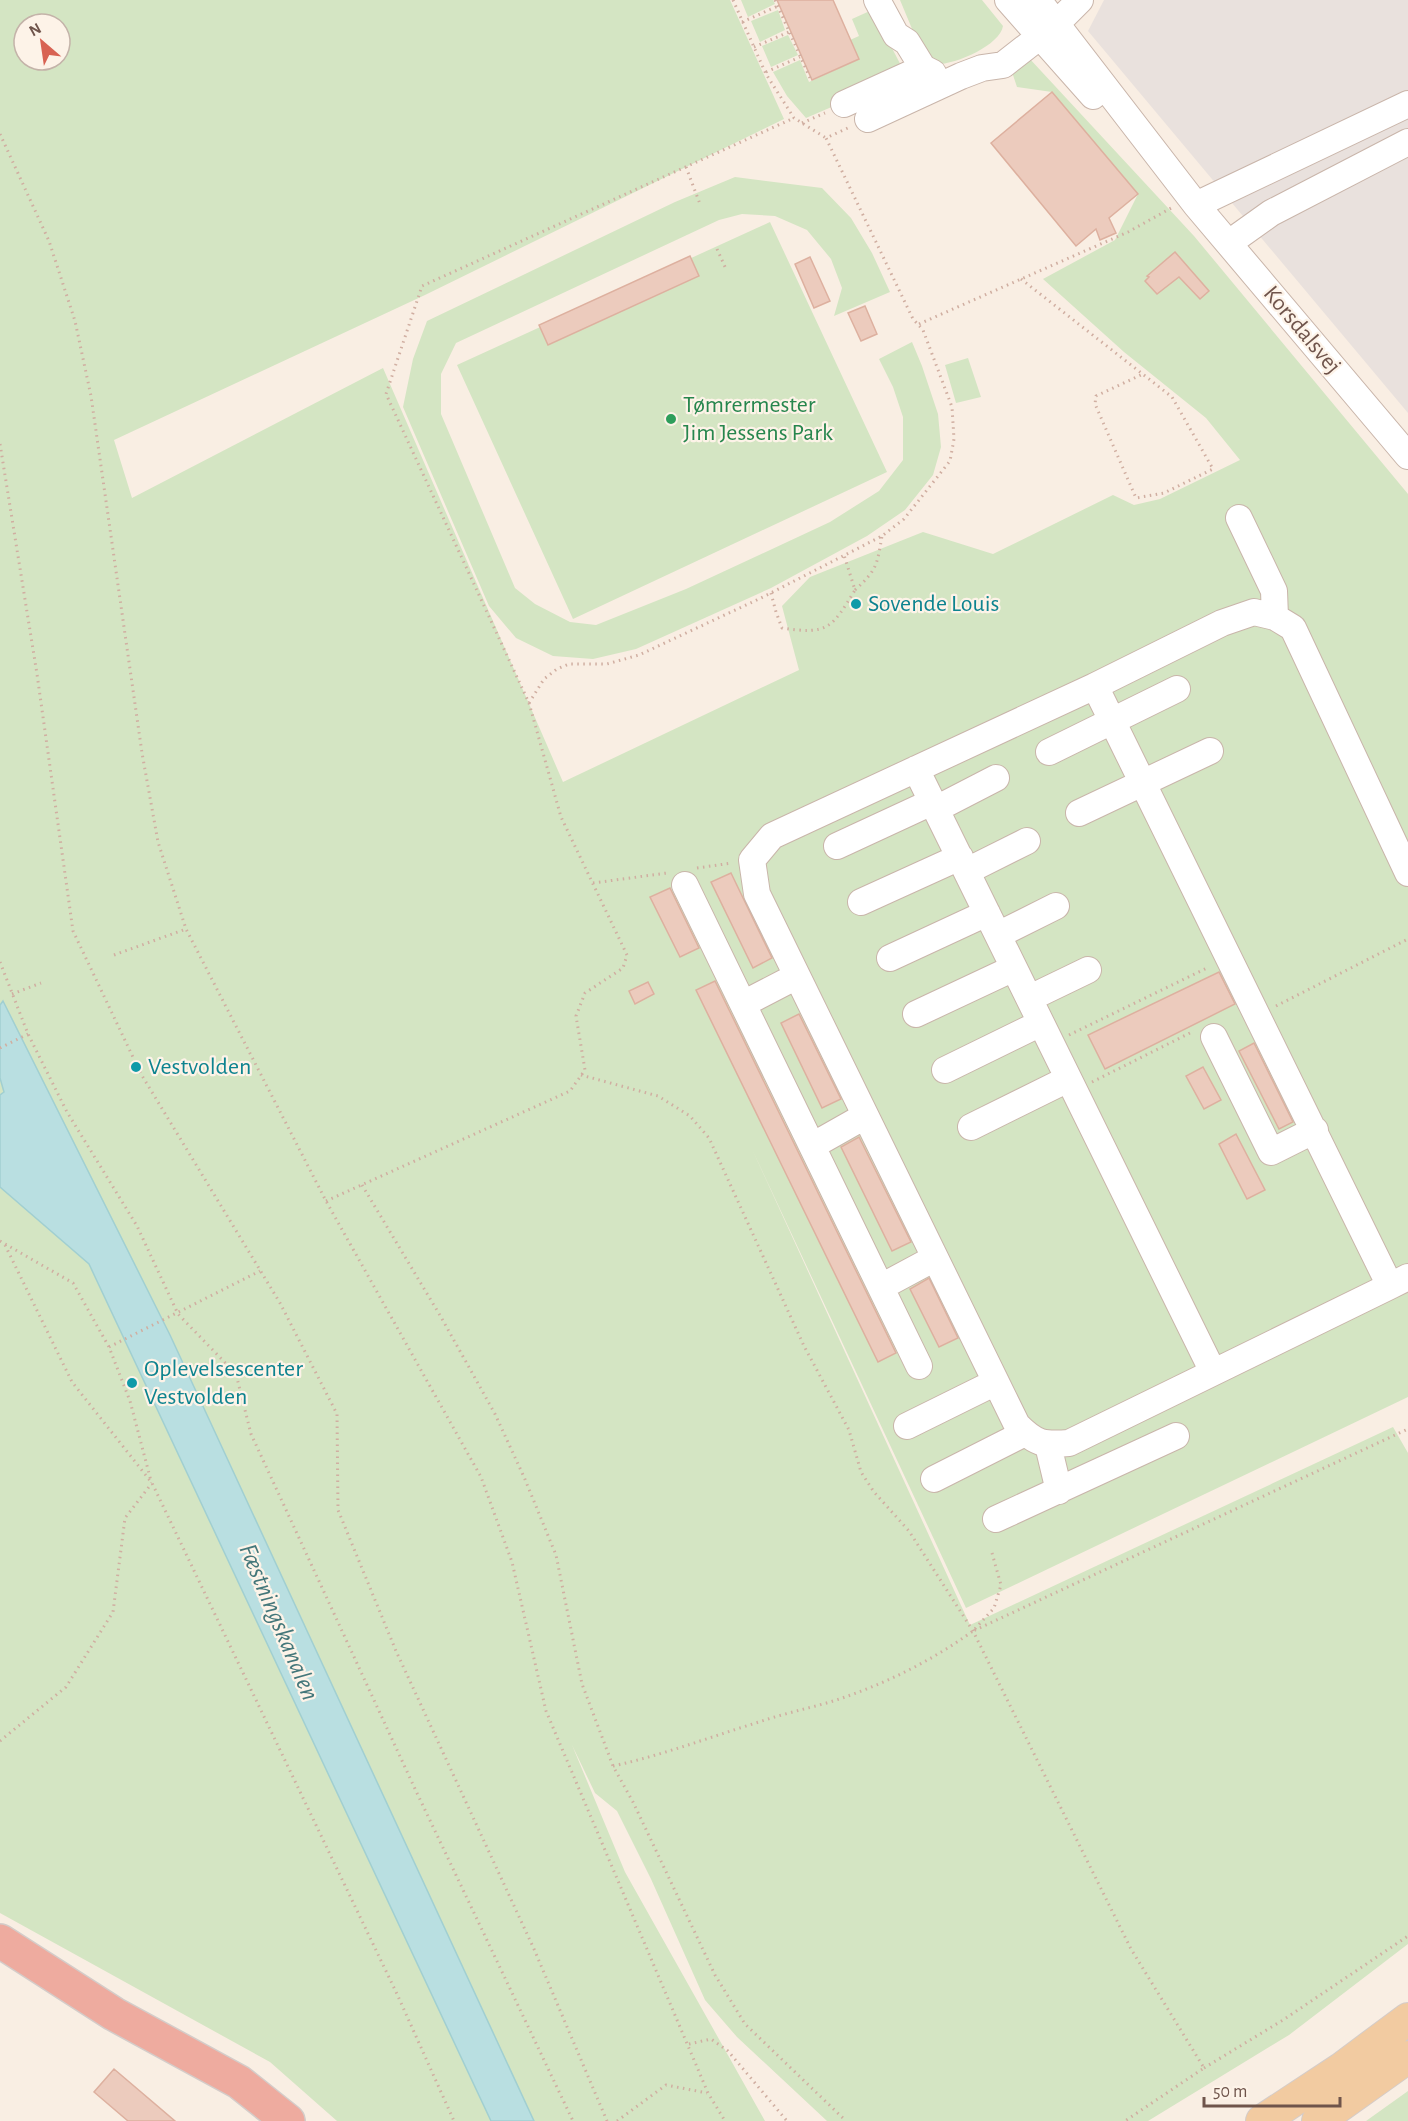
<svg xmlns="http://www.w3.org/2000/svg" width="1408" height="2121" viewBox="0 0 1408 2121" font-family="'Alegreya Sans',sans-serif">
  <style>
    .industrial { fill: #e9e1dd }
    .green { fill: #d4e5c3; fill-rule: evenodd }
    .water { fill: #b9dfe1; stroke: #a1cfd1; stroke-width: 1.5 }
    .building { fill: #eccbbd; stroke: #ddb09f; stroke-width: 1.5 }
    .lines { fill: none; stroke-linecap: round; stroke-linejoin: round }
    .minor-casing { stroke: #c9b5aa; stroke-width: 28 }
    .major-casing { stroke: #d4ccc9; stroke-width: 34 }
    .highway-casing { stroke: #d4ccc9; stroke-width: 36 }
    .path { stroke: #d0aea1; stroke-width: 3; stroke-dasharray: 1.5 4.5; stroke-linecap: butt }
    .minor { stroke: #fff; stroke-width: 26 }
    .major { stroke: #f2cba1; stroke-width: 32 }
    .highway { stroke: #eeab9f; stroke-width: 33 }
    .leisure-dot { fill: #2e9e5b; stroke: #fdf3e8; stroke-width: 2 }
    .culture-dot { fill: #0f9aa8; stroke: #fdf3e8; stroke-width: 2 }
    .labels { text-anchor: middle; dominant-baseline: central; stroke-width: 4.5; stroke-linejoin: round; paint-order: stroke }
    .street-label { font-size: 24px; fill: #6f544b; stroke: #fdf3e8 }
    .leisure-label { font-size: 24px; fill: #27864d; stroke: #fdf3e8; text-anchor: start }
    .culture-label { font-size: 24px; fill: #0d838f; stroke: #fdf3e8; text-anchor: start }
    .water-label { font-size: 26px; font-style: italic; fill: #44777a; stroke: #fdf3e8 }
  </style>
  <rect width="100%" height="100%" fill="#f9eee3"/>
  <!-- industrial -->
  <path class="industrial" d="M1104 0H1408V413L1088 31Z"/>
  <!-- green -->
  <path class="green" d="M0 0H730L784 119 425 295 114 440 132 498 383 368 563 782 799 670 782 606 810 577 923 532 993 554 1113 495 1134 505 1160 499 1240 460 1206 418 1124 352 1043 279 1115 240 1138 194 1052 92 1017 87 1010 66 1029 58 1194 236 1408 494V1397L966 1608 752 1149 970 1625 1393 1427 1408 1453V1944L1289 2035 1148 2121H827L737 2037 705 2000 651 1879 617 1811 595 1793 572 1745 625 1872 765 2121H337L270 2062 0 1913ZM24 24H60V60H24Z
    M741 0H773L775 4 748 17Z
    M900 0H982L1003 26C1000 46 951 67 932 64L915 36Z
    M778 10 785 30 760 42 751 21Z
    M872 10 906 75 806 118 787 96 773 72 800 60 809 82 859 59 850 40 859 36 852 19Z
    M788 35 798 55 771 67 762 46Z
    M735 177 822 188 851 218 872 253 890 292 834 316 842 288 831 259 807 230 775 216 742 214 719 220 456 343 441 374V414L515 588 535 604 570 622 596 625 686 589 830 522 879 491 903 460V417L893 387 879 359 912 342 922 366 938 414 941 447 933 475 905 510 867 536 771 588 636 649 593 659 553 656 516 638 489 606 403 407 413 359 427 321 675 202Z
    M770 222 887 472 573 619 457 365Z
    M968 358 981 397 956 403 945 365Z
    M1408 2091V2121H1366Z"/>
  <!-- water -->
  <path class="water" d="M3 1001 170 1335 534 2121H491L89 1264 0 1187V1095L4 1092 0 1078V1005Z"/>
  <!-- building -->
  <path class="building" d="M777 0H833L859 59 812 80Z
    M1052 92 1138 194 1109 218 1116 233 1100 240 1096 229 1076 246 991 143Z
    M1175 252 1209 291 1200 299 1179 277 1157 294 1145 281 1149 277 1147 276Z
    M690 256 699 276 548 345 539 325Z
    M810 257 830 301 814 308 795 264Z
    M865 306 877 334 861 341 848 313Z
    M731 873 772 958 753 968 711 882Z
    M670 888 699 948 680 957 650 897Z
    M1219 972 1235 1004 1105 1069 1088 1035Z
    M715 981 896 1353 878 1362 696 990Z
    M648 982 654 994 635 1004 629 991Z
    M799 1014 841 1099 822 1108 781 1023Z
    M1254 1043 1293 1122 1279 1129 1239 1051Z
    M1203 1067 1221 1100 1204 1109 1186 1076Z
    M1236 1134 1265 1190 1247 1199 1219 1144Z
    M859 1137 911 1242 892 1251 841 1147Z
    M929 1278 958 1338 939 1347 910 1289Z
    M114 2069 175 2121H128L94 2092Z"/>
  <g class="lines">
    <defs>
      <path id="minor" d="M877 0 896 35 907 42 923 68 933 73 939 86
        M1008 0 1093 96
        M1038 0 1196 205 1408 456
        M844 104 923 68
        M868 119 961 76 982 68 1003 65 1057 23 1080 0
        M1196 205 1408 104
        M1229 243 1271 213 1408 142
        M1239 518 1274 591 1275 617
        M1095 686 1222 623 1254 612 1275 617 1293 628 1408 873
        M1049 752 1177 689
        M916 769 1213 1372
        M936 809 996 778
        M1079 813 1210 751
        M837 846 932 802
        M967 871 1027 841
        M685 885 919 1366
        M861 902 960 857
        M998 935 1056 906
        M890 958 987 913
        M1030 998 1088 970
        M743 1004 797 976
        M916 1014 1014 968
        M1214 1037 1271 1152 1315 1130
        M945 1070 1041 1023
        M971 1127 1068 1079
        M812 1146 865 1116
        M1390 1286 1095 686 772 836 752 860 757 894 1017 1425C1036 1444 1043 1445 1069 1443L1390 1286 1408 1277
        M881 1287 935 1258
        M907 1426 996 1382
        M1048 1445 1059 1491
        M934 1479 1025 1433
        M996 1519 1176 1436"/>
      <path id="major" d="M1262 2121 1341 2069 1408 2019
        M1318 2121 1408 2057"/>
      <path id="highway" d="M0 1941 114 2014 239 2082 288 2121"/>
    </defs>
    <!-- minor casing -->
    <use href="#minor" class="minor-casing"/>
    <!-- major casing -->
    <use href="#major" class="major-casing"/>
    <!-- highway casing -->
    <use href="#highway" class="highway-casing"/>
    <!-- path -->
    <path class="path" d="M733 0 766 74 794 118 826 138
      M775 0 810 78
      M742 22 778 6
      M754 47 789 32
      M766 72 800 57
      M802 123 825 113
      M0 134 49 241 75 321 91 396 142 753 158 842 186 929 326 1201 481 1477 512 1562 546 1711 708 2093 725 2121
      M686 167 700 204
      M717 249 726 269
      M1021 279 1172 397 1213 469 1164 493 1136 498 1095 404 1096 396 1143 374
      M919 324 1128 232 1173 207
      M0 444 37 674 73 931 141 1074 280 1303 337 1414 338 1510 396 1651 534 1949 607 2121
      M855 590C877 570 877 565 882 536
      M771 593 776 612 782 628C828 635 832 628 855 590L844 555
      M529 703 544 679 557 669 569 664H607L639 655 761 598 882 536 904 519 950 461 954 439 952 407 923 330 913 319 826 138 850 127
      M697 868 732 863
      M593 883 667 873
      M114 955 186 929
      M0 962 28 1034 67 1112 137 1226 178 1314 236 1374 251 1434 416 1791 573 2121
      M12 994 41 983
      M1276 1006 1408 939
      M1069 1035 1209 967
      M0 1048 28 1034
      M581 1075 658 1096 690 1116 709 1138 804 1346 849 1430 861 1472 874 1492 909 1531 973 1631 1131 1949 1204 2068 1125 2121
      M1092 1082 1194 1031
      M362 1185 441 1317 495 1414 524 1477 556 1555 582 1684 613 1766 633 1802 715 1975 745 2024 846 2121
      M326 1201 570 1091 585 1070 576 1016 585 993 623 968 627 955 561 817 529 703 386 394 422 286 794 118
      M0 1241 73 1283 109 1347 130 1401 151 1481
      M5 1245 72 1382 152 1483 397 1994 454 2121
      M109 1347 260 1271
      M992 1553 1001 1585 994 1608 973 1631 1408 1429
      M0 1741 66 1687 113 1612 125 1518 152 1483
      M613 1766C663 1755 710 1737 759 1722 782 1714 806 1709 830 1702 881 1686 930 1662 973 1631
      M689 2044 711 2039 728 2051 787 2121
      M1204 2068 1283 2020 1408 1936
      M617 2121 666 2085 707 2093"/>
    <!-- minor -->
    <use href="#minor" class="minor"/>
    <!-- major -->
    <use href="#major" class="major"/>
    <!-- highway -->
    <use href="#highway" class="highway"/>
  </g>
  <!-- markers -->
  <circle class="leisure-dot" cx="671" cy="419" r="6"/>
  <g class="culture-dot">
    <circle cx="856" cy="604" r="6"/>
    <circle cx="136" cy="1067" r="6"/>
    <circle cx="132" cy="1383" r="6"/>
  </g>
  <g class="labels">
    <!-- street labels -->
    <g class="street-label">
      <text transform="translate(1302 330) rotate(50)">Korsdalsvej</text>
    </g>
    <!-- leisure labels -->
    <g class="leisure-label">
      <text x="683" y="405">Tømrermester<tspan x="683" dy="28">Jim Jessens Park</tspan></text>
    </g>
    <!-- culture labels -->
    <g class="culture-label">
      <text x="868" y="604">Sovende Louis</text>
      <text x="148" y="1067">Vestvolden</text>
      <text x="144" y="1369">Oplevelsescenter<tspan x="144" dy="28">Vestvolden</tspan></text>
    </g>
    <!-- water labels -->
    <g class="water-label">
      <text transform="translate(279 1622) rotate(67)">Fæstningskanalen</text>
    </g>
  </g>
  <!-- north arrow -->
  <g transform="translate(42 42) rotate(331)"><circle r="28" fill="#fdf3e8" stroke="#c4b3a9" stroke-width="1.5"/>
  <path d="M0-4.5L10 22L0 15L-10 22Z" fill="#d86353"/>
  <text y="-9" font-size="16" font-weight="bold" text-anchor="middle" fill="#6f544b">N</text>
  </g>
  <!-- scale -->
  <path d="M1204 2097v9h136v-9" fill="none" stroke="#6f544b" stroke-width="3"/>
  <text x="1213" y="2097" font-size="18" fill="#6f544b" stroke="#fdf3e8" stroke-width="4.5" paint-order="stroke">50 m</text>
</svg>
